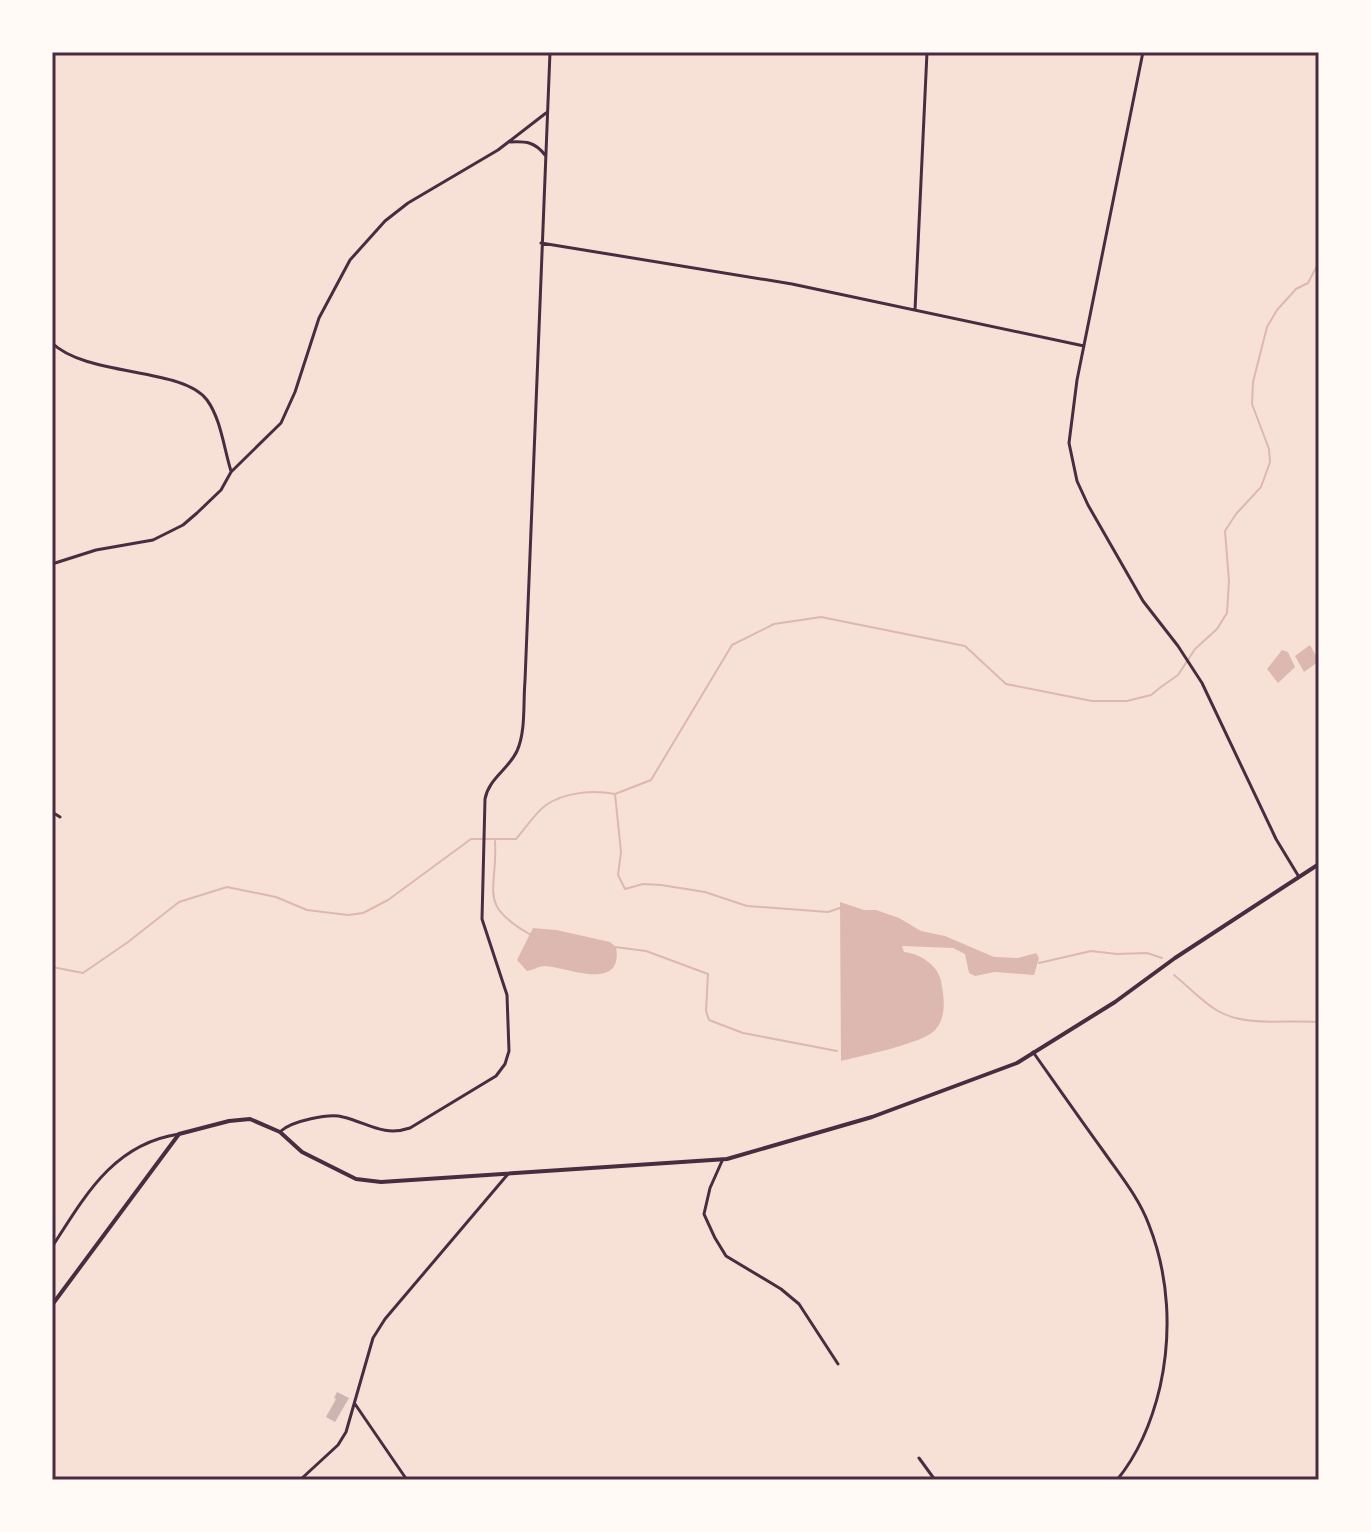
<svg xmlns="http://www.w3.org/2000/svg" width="1371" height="1532" viewBox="0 0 1371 1532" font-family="'Archivo Narrow',sans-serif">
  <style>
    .water { fill: #dcb8b0 }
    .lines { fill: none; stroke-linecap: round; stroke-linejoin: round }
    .stream { stroke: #dcb8b0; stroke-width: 2 }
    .building { fill: #ccb4b1 }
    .minor { stroke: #4a2c40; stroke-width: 3 }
    .tertiary { stroke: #4a2c40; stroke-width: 4 }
    .neatline { fill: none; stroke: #4a2c40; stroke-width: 3 }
  </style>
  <rect width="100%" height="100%" fill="#f7e1d7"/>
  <!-- water -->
  <path class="water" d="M1310 645 1319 661 1304 672 1295 656Z
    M1282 650 1288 652 1295 667 1278 683 1267 669Z
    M840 902 864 910H876L899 918 921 931 945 936 994 957 1018 958 1036 953 1039 958 1034 975 995 972 975 976 969 973 965 954 953 948 902 946 904 952C919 953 938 965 941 981 944 997 947 1015 936 1029 926 1043 860 1056 841 1061Z
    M533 928 556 930 610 942 616 947C624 993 566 967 545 966 538 966 534 970 527 971L517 960Z"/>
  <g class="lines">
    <!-- stream -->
    <path class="stream" d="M615 794 651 780 732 645 774 624 821 617 965 646 1006 684 1092 701H1127L1151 695 1161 687 1178 675 1195 649 1217 629 1227 613 1229 581 1225 531 1236 514 1261 487 1270 462 1269 449 1252 404 1253 382 1267 327 1277 310 1296 289 1308 283 1319 262
      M495 841C498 892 476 904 531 935
      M615 947 646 951 708 974 706 1011 709 1020 743 1033 837 1051
      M1039 963 1091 951 1117 954 1147 953 1162 958
      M52 967 83 973 128 942 179 902 227 887 276 897 307 910 348 915 363 913 388 900 471 839H516C525 829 535 813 546 805 565 792 593 790 615 794L621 852 618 875 625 889 643 884 661 885 705 892 747 906 828 912 840 908
      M1174 975C1189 987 1202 1002 1218 1011 1249 1028 1286 1019 1319 1022"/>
  </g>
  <!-- building -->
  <path class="building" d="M337 1392 349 1398 335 1422 326 1417 336 1399 334 1398Z"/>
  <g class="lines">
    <!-- minor -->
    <path class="minor" d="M1143 52 1077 380 1069 443 1077 481 1088 505 1143 601 1178 646 1202 683 1276 839 1299 877
      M510 142C526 141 535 142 545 155
      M541 243 792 284 1084 346
      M915 310 927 52
      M52 343C87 377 183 367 207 400 221 419 224 449 231 471
      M52 564 96 550 153 540 183 525 197 513 221 490 231 472 281 423 295 392 319 318 350 260 385 221 408 203 498 150 546 113
      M52 812 60 817
      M1033 1052C1057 1086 1080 1119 1104 1152 1120 1175 1139 1198 1149 1225 1169 1276 1172 1333 1160 1387 1152 1421 1139 1453 1117 1480
      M281 1131C292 1121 329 1113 343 1117 368 1123 383 1137 410 1128L496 1076 505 1064 509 1051 507 995 482 919 485 799C489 778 508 770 517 751 526 731 523 703 525 681L550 52
      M722 1161 710 1188 704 1214 715 1238 726 1256 781 1289 799 1304 838 1364
      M52 1247C85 1196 113 1144 179 1134
      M355 1404 407 1480
      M919 1458 935 1480
      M300 1480 338 1445 346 1432 373 1338 385 1319 508 1174"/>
    <!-- tertiary -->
    <path class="tertiary" d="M52 1305 179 1134 229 1121 250 1119 280 1132 302 1152 356 1179 381 1182 727 1159 872 1117 1017 1063 1115 1002 1175 958 1319 864"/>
  </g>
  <!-- border -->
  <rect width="1371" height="1532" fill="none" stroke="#fffaf5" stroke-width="108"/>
  <rect x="54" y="54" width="1263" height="1424" class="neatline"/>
</svg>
